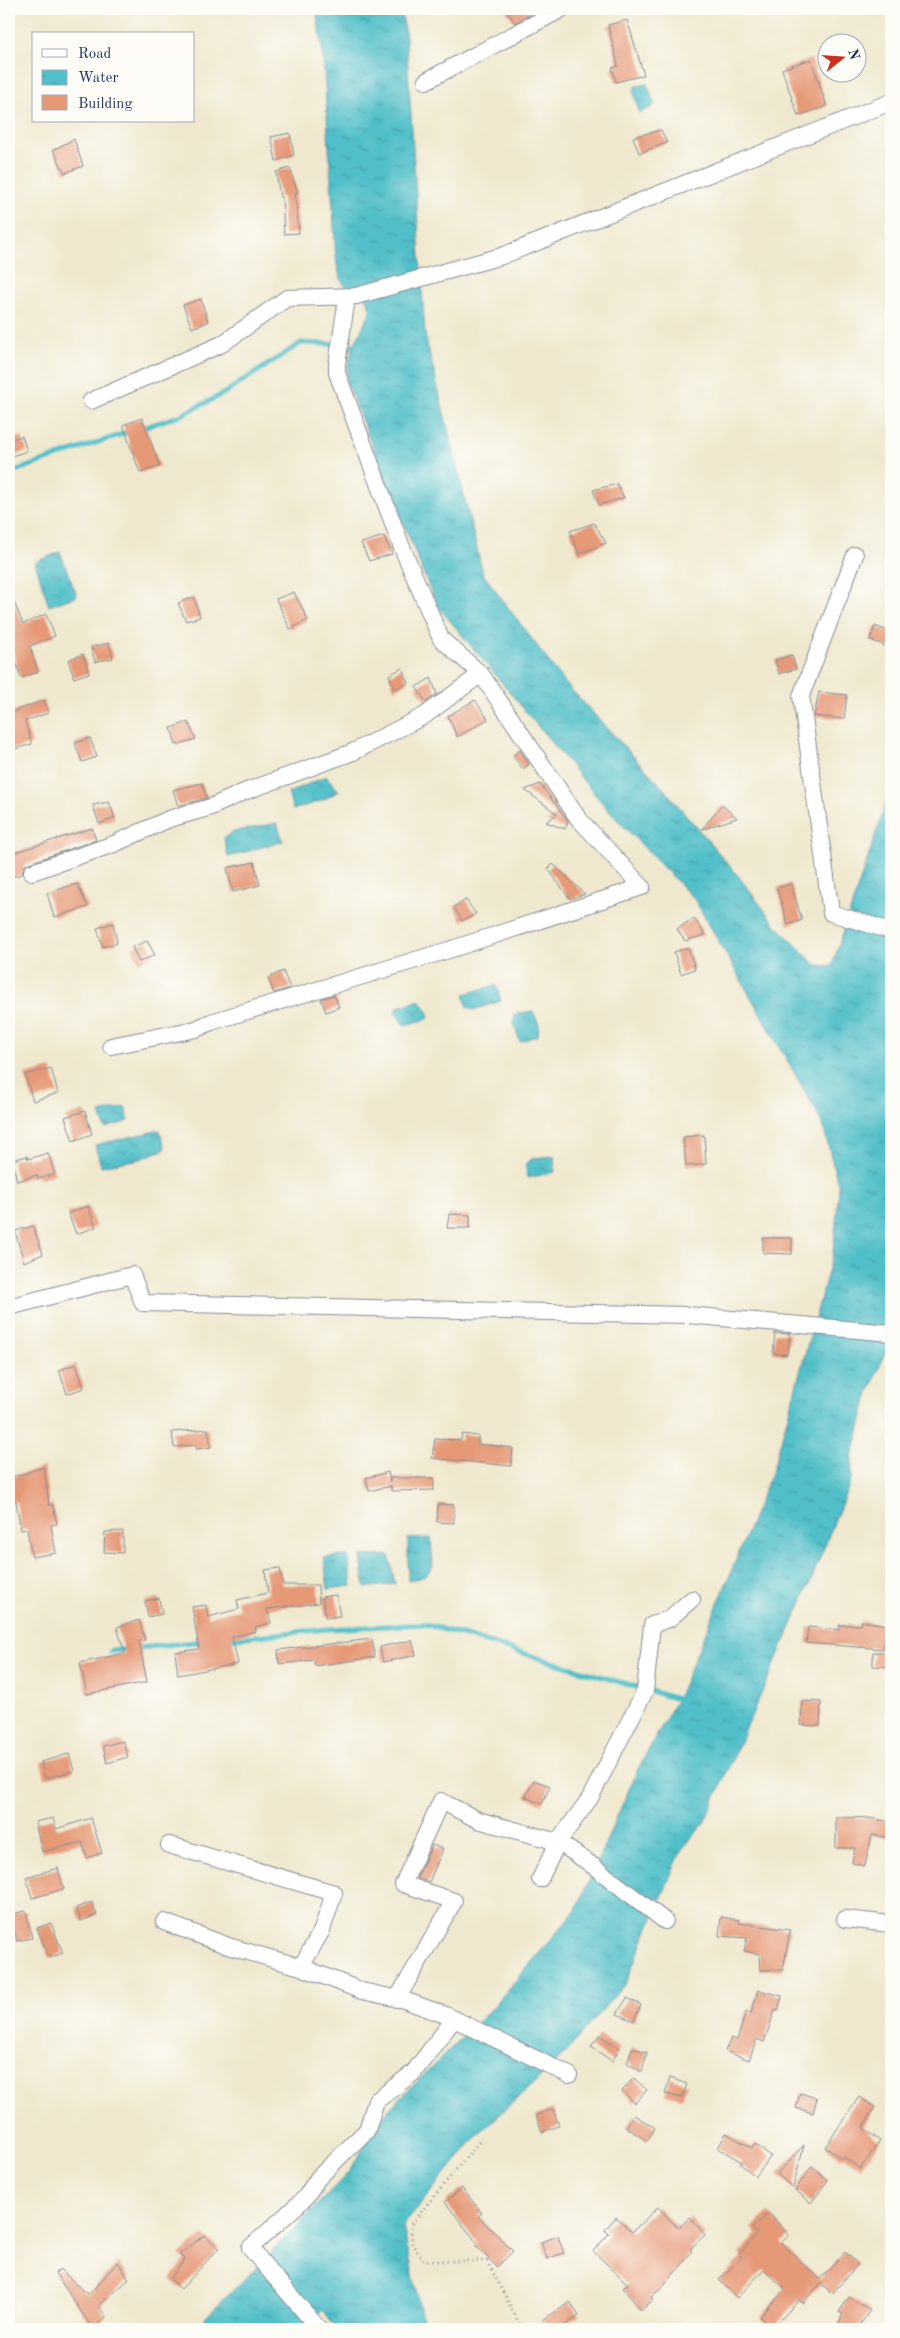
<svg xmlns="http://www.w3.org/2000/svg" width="900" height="2338" viewBox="0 0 900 2338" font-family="'Old Standard TT',serif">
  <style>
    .water { fill: url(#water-ripples); stroke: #367794 }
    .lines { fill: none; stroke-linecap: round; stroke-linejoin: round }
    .stream { stroke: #51bfc9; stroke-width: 5 }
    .building { fill: #e69977 }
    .minor-casing { stroke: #858c96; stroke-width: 18 }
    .path { stroke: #858c96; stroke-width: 3; stroke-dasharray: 1 4; stroke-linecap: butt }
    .minor { stroke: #fff; stroke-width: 16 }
  </style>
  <defs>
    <pattern id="water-ripples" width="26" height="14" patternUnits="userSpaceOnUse" patternTransform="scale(1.25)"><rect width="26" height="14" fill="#51bfc9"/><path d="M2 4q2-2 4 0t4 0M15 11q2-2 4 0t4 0" fill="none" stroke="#429ca6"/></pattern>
  </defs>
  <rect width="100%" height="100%" fill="#fdfcf7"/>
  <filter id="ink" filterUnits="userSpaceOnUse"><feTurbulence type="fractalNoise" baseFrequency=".02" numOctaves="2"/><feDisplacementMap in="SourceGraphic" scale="10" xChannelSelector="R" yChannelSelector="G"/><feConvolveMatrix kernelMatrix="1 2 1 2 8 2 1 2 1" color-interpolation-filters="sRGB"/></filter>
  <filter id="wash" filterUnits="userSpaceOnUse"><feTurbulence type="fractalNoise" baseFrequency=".0096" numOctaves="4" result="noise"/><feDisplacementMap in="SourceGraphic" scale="20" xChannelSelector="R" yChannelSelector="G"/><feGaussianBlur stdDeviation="1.12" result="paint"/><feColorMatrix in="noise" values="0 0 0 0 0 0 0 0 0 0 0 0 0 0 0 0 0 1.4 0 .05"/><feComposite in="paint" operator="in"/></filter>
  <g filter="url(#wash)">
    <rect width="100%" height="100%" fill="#efe8ce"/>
    <!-- water -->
    <path class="water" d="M316 9H401L406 38 425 335 483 574 565 683 664 789 739 877 775 924 816 965 832 966 891 788V1339L869 1392 852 1458 851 1480 808 1588 704 1823 682 1849 625 1984 557 2062 477 2135 403 2226 424 2329H337L323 2310 301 2329H194L266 2258 348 2173 386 2112 493 2007 576 1910 638 1769 677 1699 718 1604 773 1469 833 1254 839 1188 822 1121 695 900 608 810 436 604 347 383C345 357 359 336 370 312 369 292 361 297 348 288 339 282 338 268 336 258L323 54Z
      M647 84 654 104 652 107 639 113 634 92 635 86Z
      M60 552 77 596 49 606 35 562Z
      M326 776 339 791 323 800 293 810 288 793Z
      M277 823 283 841 228 857 224 838 233 832Z
      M496 985 501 1001 473 1010 467 1007 464 994Z
      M420 1000 429 1013 428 1019 404 1025 395 1012 398 1007Z
      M533 1011 539 1024 538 1035 520 1042 514 1023 515 1014Z
      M125 1107 129 1121 105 1128 100 1113Z
      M160 1130 165 1149 140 1159 101 1166 95 1145Z
      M554 1156 555 1172 527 1178 526 1164 533 1158Z
      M431 1538 433 1567 425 1576 408 1581V1539Z
      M389 1555 395 1584 365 1588 361 1556Z
      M348 1556 352 1586 328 1589 324 1557Z"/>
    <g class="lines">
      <!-- stream -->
      <path class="stream" d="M139 429 181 415 221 395 301 343 355 345
        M9 473 131 431
        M226 1639 327 1629 425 1624 677 1699
        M111 1651 203 1641"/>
    </g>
    <g id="blocks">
      <!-- building -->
      <path class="building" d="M505 9H527L531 14 515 23Z
        M627 20 644 75 616 82 612 68 618 66 608 25Z
        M811 59 827 106 798 116 782 69Z
        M661 130 667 143 639 153 633 137Z
        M290 133 294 155 276 161 271 137Z
        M74 139 83 166 65 173 53 150Z
        M290 168 298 194H295L299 233 284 234 282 197H280L276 172Z
        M201 299 208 322 192 328 183 305Z
        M142 418 160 466 140 473 123 425Z
        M22 436 27 451 9 457V440Z
        M617 484 624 498 599 505 593 490Z
        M594 523 606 543 579 554 570 531Z
        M384 536 392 554 369 561 361 543Z
        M9 590 23 624 46 614 55 636 30 646 38 672 21 678 9 639Z
        M294 592 308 620 290 629 276 599Z
        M194 597 200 617 186 621 178 603Z
        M875 626 891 632V648L870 640Z
        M109 643 113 658 95 662 91 647Z
        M83 654 89 673 74 678 68 660Z
        M792 655 796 669 779 674 775 660Z
        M402 668 408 683 394 689 389 675Z
        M431 678 437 694 426 702 416 687Z
        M819 692 847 695 844 719 814 716Z
        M44 700 48 713 25 721 32 744 9 751V713Z
        M475 700 488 719 457 737 448 716Z
        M188 722 196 739 176 745 171 728Z
        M90 738 97 757 82 762 75 743Z
        M520 750 529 764 523 769 513 756Z
        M202 783 207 798 178 806 173 790Z
        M540 784 568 821 565 829 546 822 557 814 525 790Z
        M109 802 115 818 99 824 93 805Z
        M722 805 737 818 702 829Z
        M92 828 96 840 29 863 24 866 22 874 9 878V854Z
        M254 862 260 885 233 892 227 868Z
        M553 864 585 894 570 899 548 869Z
        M77 884 88 907 54 917 47 893Z
        M791 884 802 920 788 925 777 888Z
        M466 900 476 914 462 921 454 907Z
        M694 918 705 935 685 941 677 929Z
        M113 923 117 943 103 947 97 928Z
        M147 941 155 955 139 962 132 947Z
        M688 948 695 969 681 974 674 952Z
        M283 971 290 988 274 993 268 978Z
        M334 995 339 1007 326 1012 321 999Z
        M51 1068 58 1093 33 1101 25 1075Z
        M85 1111 92 1134 73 1141 65 1117Z
        M704 1135 706 1164 686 1166 683 1137Z
        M48 1153 55 1174 38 1179 37 1175 17 1181 12 1160 27 1156 28 1159Z
        M88 1206 96 1227 76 1234 68 1213Z
        M449 1214 470 1215V1228H447Z
        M33 1226 43 1254 24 1262 15 1231Z
        M763 1238H792V1254L763 1253Z
        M775 1333 790 1334 787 1355 773 1353Z
        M76 1364 84 1388 67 1394 59 1370Z
        M208 1429 211 1447 196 1449V1445L174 1447 172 1432Z
        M462 1434 478 1436V1444L513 1448 511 1466 432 1458 435 1439 461 1440Z
        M44 1467 49 1505H53L57 1524 51 1525 56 1553 32 1557 27 1529 21 1530 16 1501 9 1504V1478Z
        M388 1472 390 1482V1478H434V1490L391 1491V1486L369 1491 366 1478Z
        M438 1504 454 1505V1523L437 1522Z
        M123 1531V1553L104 1552 105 1532Z
        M280 1568 283 1585H318L319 1603 267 1609 271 1623 255 1627 256 1631 232 1637 238 1664 178 1675 175 1652 199 1649 192 1607 206 1605 208 1617 239 1609 237 1600 268 1593 265 1570Z
        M336 1595 340 1616 326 1618 322 1597Z
        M159 1598 162 1614 148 1617 145 1601Z
        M139 1620 145 1640 139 1641 147 1682 87 1694 80 1663 125 1653 117 1627Z
        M861 1621 887 1625 883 1649 806 1643 808 1627 839 1630V1625H860Z
        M372 1639 375 1657 315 1666 314 1660 279 1664 278 1650Z
        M412 1640 416 1655 383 1662 380 1647Z
        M873 1652H891V1667L873 1666Z
        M802 1701 821 1702 820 1726 801 1725Z
        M123 1741 128 1757 107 1763 103 1746Z
        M69 1754 74 1771 45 1778 41 1762Z
        M534 1780 550 1786 542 1804 525 1797Z
        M836 1817 869 1818 891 1822V1838L872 1835 865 1866 852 1863 855 1848H836Z
        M53 1818 56 1829 91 1818 102 1853 87 1858 82 1842 42 1852 35 1822Z
        M432 1845 443 1849 429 1882 417 1878Z
        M58 1868 64 1889 32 1898 26 1877Z
        M92 1902 97 1915 81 1921 76 1908Z
        M26 1911 32 1938 17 1941 11 1914Z
        M721 1917 739 1920V1923L790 1930 783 1970H760L759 1954 744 1951 747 1938 719 1936Z
        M51 1923 63 1953 49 1958 37 1928Z
        M758 1990 782 1996 778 2011 775 2010 764 2042 757 2039 749 2060 725 2051 731 2038 737 2040 746 2012 751 2014Z
        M627 1998 641 2005 634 2021 617 2014Z
        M599 2035 620 2048 612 2061 591 2047Z
        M632 2048 647 2052 642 2072 627 2063Z
        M634 2078 647 2090 635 2103 622 2091Z
        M670 2078 687 2084 682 2098 665 2094Z
        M800 2093 817 2098 813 2113 796 2108Z
        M859 2097 875 2107 863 2128 880 2141 860 2169 844 2157 842 2159 825 2147Z
        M553 2109 559 2126 542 2132 536 2115Z
        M634 2115 655 2128 647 2141 626 2127Z
        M726 2133 752 2148 755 2144 771 2156 756 2176 740 2164 742 2162 718 2148Z
        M804 2145 793 2188 777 2174Z
        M812 2166 828 2180 811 2203 795 2190Z
        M462 2188 482 2213 478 2216 513 2251 497 2267 475 2245 477 2243 445 2202Z
        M658 2207 678 2228 690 2217 705 2235 690 2249 692 2251 681 2266 665 2283 666 2284 651 2297 653 2300 641 2310 623 2288 628 2284 593 2251 609 2234 605 2230 616 2217 632 2232Z
        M769 2213 789 2235 781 2243 820 2279 845 2252 858 2264 832 2294 821 2283 803 2303 799 2300 772 2329 760 2317 785 2289 764 2269 737 2298 719 2280 742 2257 739 2254 757 2234 752 2228Z
        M204 2235 219 2248 181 2289 170 2279 185 2259 179 2255Z
        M558 2236 564 2253 547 2259 541 2242Z
        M118 2262 129 2279 99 2306 106 2317 93 2329 55 2273 60 2269 88 2295Z
        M849 2297 870 2310 857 2329H836L843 2314 839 2312Z
        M570 2302 579 2316 559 2329H549L543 2320Z"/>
    </g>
  </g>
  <g filter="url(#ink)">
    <use href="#blocks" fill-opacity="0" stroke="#858c96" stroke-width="1"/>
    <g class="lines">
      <defs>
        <path id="minor" d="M426 81 562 9
          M91 401 222 344 287 298 356 296 502 256 891 102
          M855 555 801 696 831 913 891 931
          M32 872 114 844 169 819 211 807 244 792 353 752 424 716 481 674
          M111 1046 196 1029 211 1022 452 949 642 887 578 818 481 674 441 639 401 545 337 373V364L347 298
          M9 1307 132 1275 143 1303 687 1315 891 1333
          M169 1845 334 1893 322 1930 301 1967
          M540 1879 558 1842 590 1798 645 1691 652 1625 669 1619 692 1599
          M845 1919 891 1924
          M164 1922 231 1947 301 1967 362 1991 404 2000 448 2016 569 2075
          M397 1999 454 1901 403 1884 441 1801 478 1820 558 1842 589 1863 665 1921
          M319 2329 250 2248 305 2198 318 2178 367 2130 376 2101 413 2073 454 2019"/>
      </defs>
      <!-- minor casing -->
      <use href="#minor" class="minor-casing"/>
      <!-- path -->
      <path class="path" d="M479 2142 411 2224 412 2244 424 2261H487L522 2329"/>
      <!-- minor -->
      <use href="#minor" class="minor"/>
    </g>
  </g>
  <!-- margin -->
  <rect width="900" height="2338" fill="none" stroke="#fdfcf7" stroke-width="30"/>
  <!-- legend -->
  <rect x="32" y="32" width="162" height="90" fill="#fdfcf7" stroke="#a3aaba"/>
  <rect x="42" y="49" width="25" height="8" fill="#ffffff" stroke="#a3aaba"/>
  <text x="78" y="58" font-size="15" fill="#1b2f5e">Road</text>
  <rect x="42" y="70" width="25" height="15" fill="url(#water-ripples)" stroke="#a3aaba"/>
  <text x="78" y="82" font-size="15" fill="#1b2f5e">Water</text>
  <rect x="42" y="95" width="25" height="15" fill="#e69977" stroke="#a3aaba"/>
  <text x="78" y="108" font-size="15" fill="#1b2f5e">Building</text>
  <!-- north arrow -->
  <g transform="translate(842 58) rotate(73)"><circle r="24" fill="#fdfcf7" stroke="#a3aaba"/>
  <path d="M0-4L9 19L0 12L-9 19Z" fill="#c8321e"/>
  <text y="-8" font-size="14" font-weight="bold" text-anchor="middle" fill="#1b2f5e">N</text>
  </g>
</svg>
